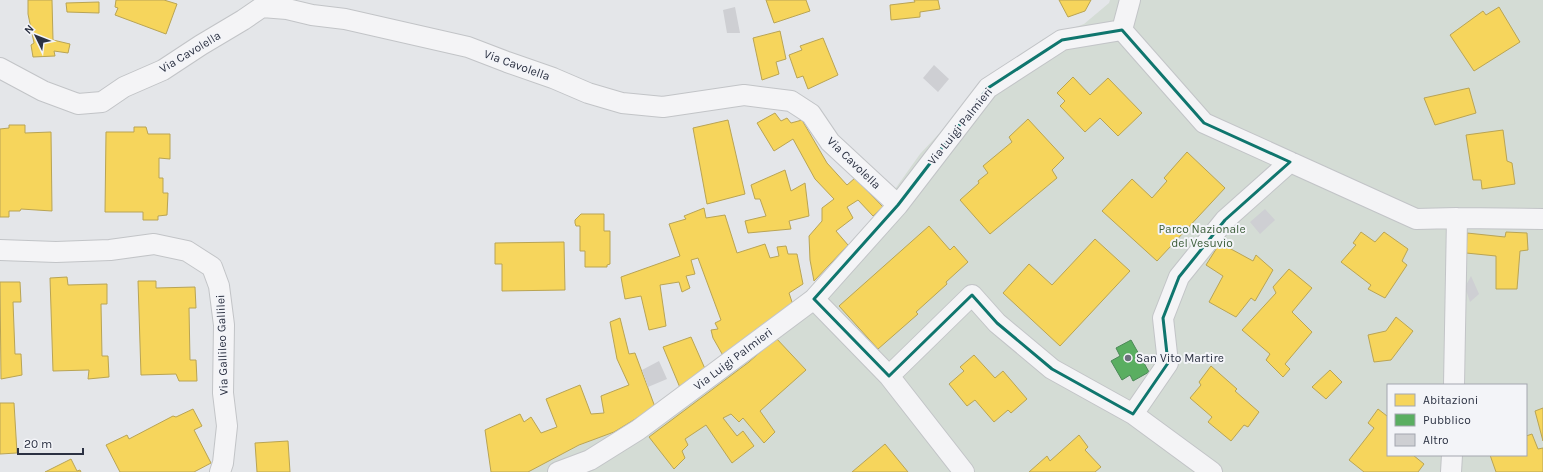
<svg xmlns="http://www.w3.org/2000/svg" width="1543" height="472" viewBox="0 0 1543 472" font-family="Karla,sans-serif">
  <style>
    .green { fill: #d4dcd5; fill-rule: evenodd }
    .homes { fill: #f6d55c; stroke: #b9a454 }
    .public { fill: #5aae61; stroke: #4c8858 }
    .building { fill: #cecfd3 }
    .lines { fill: none; stroke-linecap: round; stroke-linejoin: round }
    .street-casing { stroke: #c2c4c7; stroke-width: 22 }
    .street { stroke: #f4f4f6; stroke-width: 20 }
    .marked { fill: none; stroke: #0f766e; stroke-width: 3; stroke-linejoin: round }
    .poi-dot { fill: #6c707c; stroke: #f3f4f8; stroke-width: 1.5 }
    .labels { text-anchor: middle; dominant-baseline: central; stroke-width: 4; stroke-linejoin: round; paint-order: stroke }
    .street-label { font-size: 12px; fill: #2b3142; stroke: #f3f4f8 }
    .park-label { font-size: 12px; fill: #3c5d39; stroke: #f3f4f8 }
    .poi-label { font-size: 12px; fill: #2b3142; stroke: #f3f4f8; text-anchor: start }
  </style>
  <rect width="100%" height="100%" fill="#e4e6e9"/>
  <!-- green -->
  <path class="green" d="M1110 0H1543V472H527L578 446 634 423 788 308 812 286 883 206 920 154 976 94 1043 39 1084 24 1109 3ZM1388 385H1526V455H1388Z"/>
  <!-- homes -->
  <path class="homes" d="M28 0H52L53 40 70 44 68 53 54 51 55 56 33 57 31 45 34 43 28 14Z
    M116 0H164L177 4 166 34 115 15 118 8 115 7Z
    M766 0H806L810 11 774 23Z
    M914 0H938L940 9 920 12V17L891 20 890 5 915 2Z
    M1059 0H1091L1085 11 1068 17Z
    M99 2V13L67 12 66 3Z
    M1499 7 1520 42 1474 71 1450 35 1483 11 1486 15Z
    M780 31 786 59 776 62 779 74 762 80 753 38Z
    M823 38 838 75 808 89 803 76 797 78 789 55 802 50 800 46Z
    M1073 77 1090 95 1108 78 1142 113 1118 136 1100 118 1085 132 1060 106 1065 101 1057 93Z
    M1469 88 1476 113 1435 125 1424 98Z
    M775 113 781 121 787 118 791 123 802 120 827 163 847 185 855 178 883 207 873 216 858 200 847 207 853 218 836 231 848 245 814 281 810 260 809 236 822 221V208L834 199 815 179 793 139 774 151 757 123Z
    M1028 119 1064 158 1052 170 1057 178 990 234 960 200 979 183 978 181 988 173 983 166 1012 142 1009 137Z
    M728 120 745 194 707 204 693 128Z
    M9 125H25V133L51 132 52 211 21 209 20 211H9V217H0V129L9 128Z
    M134 127H146L148 134H170V159L159 158V178H163V193H168L167 215 158 216V220H143V212H105L106 132H134Z
    M1503 130 1507 161 1512 163 1515 184 1482 189 1481 180H1473L1466 135Z
    M1187 152 1225 188 1157 261 1102 211 1132 179 1152 198 1167 181 1164 178Z
    M785 170 791 191 805 183 809 216 789 221 791 229 748 233 745 221 766 216 760 199H755L751 185Z
    M704 208 706 218 725 215 737 253 765 244 770 258 779 256 777 247 786 246 788 254H797L803 284 789 293 793 305 725 359 713 338 711 330 718 329 715 323 721 320 698 258 691 260 695 274 686 276 690 288 682 292 679 282 660 285 666 326 649 330 641 296 625 299 621 277 680 256 669 224 686 219 684 216Z
    M581 214H604V231H610V264L607 265V267H585V251H580V226H576L575 223V220Z
    M929 226 950 250 954 246 968 262 946 282 947 284 916 312 918 314 878 349 839 306Z
    M1361 232 1375 242 1384 232 1408 249 1402 261 1407 265 1385 298 1368 289 1371 285 1341 262 1356 245 1353 243Z
    M1506 232 1527 233 1528 250 1520 251 1517 289H1496V256L1466 253 1467 233 1505 237Z
    M1095 239 1130 271 1060 346 1003 293 1029 264 1052 285Z
    M564 242 565 290 502 291V264H495V243Z
    M1220 243 1253 261 1256 255 1273 270 1255 301 1251 298 1236 317 1209 302 1223 276 1206 265Z
    M1289 269 1312 288 1292 312 1312 332 1285 364 1290 369 1283 377 1266 360 1270 354 1242 330 1276 293 1273 287Z
    M67 277 68 285 107 284V304H101L102 356H108L109 377 88 379 89 370 53 371 50 278Z
    M138 281H156V288L195 287 196 308H189L190 360H196L197 381H179L176 374 141 375Z
    M0 282H20L21 302H13L15 354H21L22 375 1 379Z
    M1396 317 1413 331 1391 360 1374 362 1368 335 1386 331Z
    M620 318 629 354 635 353 655 407 614 432 579 445 528 472H491L485 430 520 414 524 422 531 417 541 433 557 427 546 399 580 385 591 414 604 413 601 396 629 385 617 359 610 322Z
    M691 337 706 371 681 390 663 347Z
    M776 338 806 370 760 411 775 432 764 443 743 418 739 422 731 414 723 418 737 436 743 431 754 446 732 463 706 425 685 439 688 445 682 451 685 458 674 469 649 437 749 362Z
    M974 355 995 378 1003 371 1027 399 1011 413 1008 410 994 422 975 400 967 406 949 384 964 371 960 367Z
    M1211 366 1237 389 1235 391 1259 412 1248 427 1244 425 1231 441 1208 422 1212 417 1190 398 1201 385 1199 382Z
    M1330 370 1342 382 1326 399 1312 387Z
    M0 403H14L17 453 0 454Z
    M1543 408V441L1535 411Z
    M193 409 202 426 194 430 211 463 194 472H120L106 445 127 435 129 439 173 416 176 417Z
    M1378 409 1387 416 1388 415V455H1413L1424 464 1418 472H1364L1349 460 1374 428 1368 423Z
    M1532 434 1538 449 1543 448V472H1496L1490 455H1526V436Z
    M1079 435 1088 447 1085 450 1101 467 1095 472H1029L1047 456 1050 461Z
    M288 441 290 472H257L255 443Z
    M885 444 908 472H852Z
    M71 459 77 471 80 470 81 472H45Z"/>
  <!-- public -->
  <path class="public" d="M1131 340 1149 372 1133 381 1130 375 1122 380 1111 361 1120 356 1116 348Z"/>
  <!-- building -->
  <path class="building" d="M735 7 740 33H727L723 10Z
    M934 65 949 79 938 92 923 78Z
    M1265 209 1275 220 1260 234 1250 222Z
    M1471 276 1479 294 1470 302 1465 287Z
    M659 361 667 379 648 387 642 370Z"/>
  <g class="lines">
    <defs>
      <path id="street" d="M1130 0 1122 30 1204 123 1416 219 1457 218 1543 219
        M0 68 43 91 78 104 102 102 124 87 163 70 201 45 243 20 262 7 287 9 312 15 345 19 468 47 507 62 553 78 588 93 622 103 663 107 744 95 791 101 811 114 830 142 898 205 814 299
        M898 205 988 88 1062 40 1122 30
        M0 250 56 252 110 250 154 244 187 251 212 267 219 286 224 325 223 393 227 426 223 463 220 472
        M889 376 972 295 997 323 1052 369 1133 414 1212 472
        M1454 385 1457 218
        M1133 414 1168 363 1163 318 1179 277 1225 220 1290 162
        M558 472 590 460 638 430 814 299 889 376 964 472
        M1451 472 1452 455"/>
    </defs>
    <!-- street casing -->
    <use href="#street" class="street-casing"/>
    <!-- street -->
    <use href="#street" class="street"/>
  </g>
  <!-- marked area -->
  <path class="marked" d="M1122 30 1204 123 1290 162 1225 220 1179 277 1163 318 1168 363 1133 414 1052 369 997 323 972 295 889 376 814 299 898 205 988 88 1062 40Z"/>
  <!-- markers -->
  <circle class="poi-dot" cx="1128" cy="358" r="4"/>
  <g class="labels">
    <!-- street labels -->
    <g class="street-label">
      <text transform="translate(190 52) rotate(-31)">Via Cavolella</text>
      <text transform="translate(517 65) rotate(20)">Via Cavolella</text>
      <text transform="translate(960 126) rotate(-51)">Via Luigi Palmieri</text>
      <text transform="translate(854 163) rotate(44)">Via Cavolella</text>
      <text transform="translate(222 345) rotate(-92)">Via Gallileo Gallilei</text>
      <text transform="translate(733 359) rotate(-37)">Via Luigi Palmieri</text>
    </g>
    <!-- park labels -->
    <g class="park-label">
      <text x="1202" y="229">Parco Nazionale<tspan x="1202" dy="14">del Vesuvio</tspan></text>
    </g>
    <!-- poi labels -->
    <g class="poi-label">
      <text x="1136" y="358">San Vito Martire</text>
    </g>
  </g>
  <!-- legend -->
  <rect x="1387" y="384" width="140" height="72" fill="#f3f4f8" stroke="#a3a6af"/>
  <rect x="1395" y="394" width="20" height="12" fill="#f6d55c" stroke="#a3a6af"/>
  <text x="1423" y="404" font-size="12" fill="#2b3142">Abitazioni</text>
  <rect x="1395" y="414" width="20" height="12" fill="#5aae61" stroke="#a3a6af"/>
  <text x="1423" y="424" font-size="12" fill="#2b3142">Pubblico</text>
  <rect x="1395" y="434" width="20" height="12" fill="#cecfd3" stroke="#a3a6af"/>
  <text x="1423" y="444" font-size="12" fill="#2b3142">Altro</text>
  <!-- north arrow -->
  <g transform="translate(36 36) rotate(313)" stroke="#f3f4f8" stroke-width="3" paint-order="stroke">
  <path d="M0-3L7 15L0 10L-7 15Z" fill="#2b3142"/>
  <text y="-6" font-size="11" font-weight="bold" text-anchor="middle" fill="#2b3142">N</text>
  </g>
  <!-- scale -->
  <path d="M18 448v6h65v-6" fill="none" stroke="#2b3142" stroke-width="2"/>
  <text x="24" y="448" font-size="12" fill="#2b3142" stroke="#f3f4f8" stroke-width="3" paint-order="stroke">20 m</text>
</svg>
